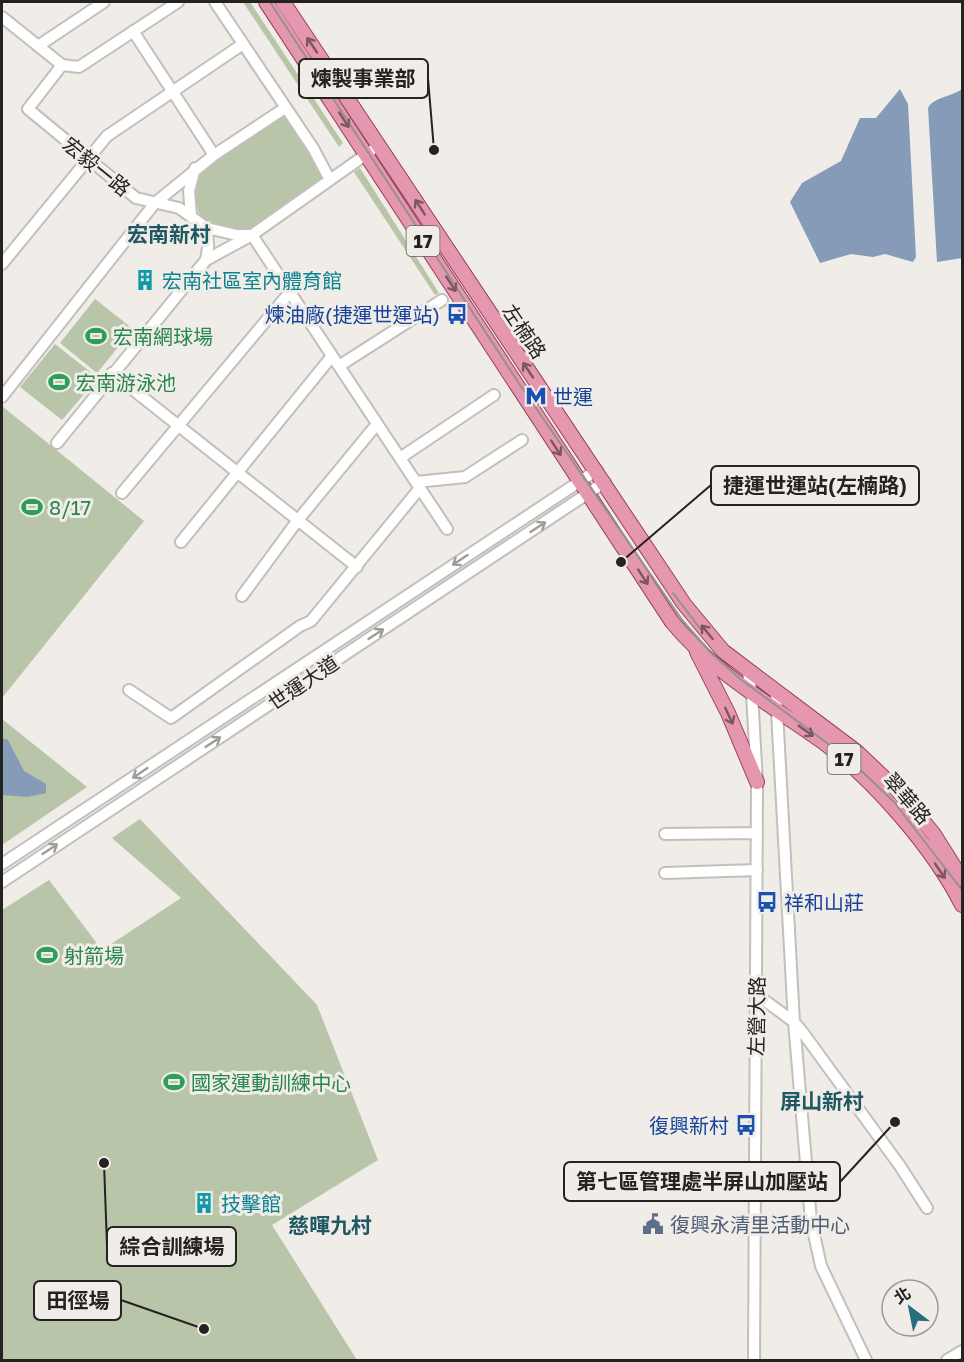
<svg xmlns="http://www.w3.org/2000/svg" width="964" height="1362" viewBox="0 0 964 1362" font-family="'Golos Text','Noto Sans TC',sans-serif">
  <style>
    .green { fill: #b8c5a8 }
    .water { fill: #859bb8 }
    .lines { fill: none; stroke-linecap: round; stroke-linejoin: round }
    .minor-casing { stroke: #c3bfbb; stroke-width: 14 }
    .major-casing { stroke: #97425c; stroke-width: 16 }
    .minor { stroke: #fff; stroke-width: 10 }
    .major { stroke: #e697b0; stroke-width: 14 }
    .rail { stroke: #94918e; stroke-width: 2 }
    .oneway { stroke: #7b5761 }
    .oneway2 { stroke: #9c9c9b }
    .labels { text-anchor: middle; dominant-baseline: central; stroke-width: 6; stroke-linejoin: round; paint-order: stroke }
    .shield { fill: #f0ece8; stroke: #615f5d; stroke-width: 1.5 }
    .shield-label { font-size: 18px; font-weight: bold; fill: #242321 }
    .street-label { font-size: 20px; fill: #242321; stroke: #f0ece8 }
    .culture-label { font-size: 20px; fill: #0d838f; stroke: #f0ece8; text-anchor: start }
    .transit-label { font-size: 20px; fill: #164399; stroke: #f0ece8; text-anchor: end }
    .leisure-label { font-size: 20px; fill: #27864d; stroke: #f0ece8; text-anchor: start }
    .service-label { font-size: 20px; fill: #4e5e75; stroke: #f0ece8; text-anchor: start }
    .neighbourhood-label { font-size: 21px; font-weight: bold; fill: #205962; stroke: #f0ece8 }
    .leader { fill: none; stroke: #242321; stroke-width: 2 }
    .callout-dot { fill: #242321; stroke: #f0ece8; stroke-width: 2 }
    .callout { fill: #f0ece8; stroke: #242321; stroke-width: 2 }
    .callout-label { font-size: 21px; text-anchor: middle; font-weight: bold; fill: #242321 }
  </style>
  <rect width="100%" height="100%" fill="#f0ece8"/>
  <!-- green -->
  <path class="green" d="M243 2H250L343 143 339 147Z
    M284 114 307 147 324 178 250 229C202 233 188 216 200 171Z
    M360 168 439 293 435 295 354 172Z
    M95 299 133 329 97 373 60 343Z
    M55 344 98 378 62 420 20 387Z
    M2 406 144 521 2 698Z
    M2 719 87 787 2 845Z
    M140 819 317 1005 378 1160 272 1225 357 1360H2V910L49 880 102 950 181 898 112 838Z"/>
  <!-- water -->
  <path class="water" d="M900 89 908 104 916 257 913 262 885 254 873 257 851 254 820 263 790 202 802 183 841 161 860 118H876Z
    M962 89V258L937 262 928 108C934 97 951 97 962 89Z
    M2 738 8 740 24 771 46 784V793L28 797 2 795Z"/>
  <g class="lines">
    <defs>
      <path id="minor" d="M215 2 313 148 330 180
        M2 17 62 65 28 109 136 198 179 208 207 228 237 235H252L371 151
        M133 31 214 155
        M38 46 104 2
        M62 65 79 67 178 2
        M191 215 189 191 195 168
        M206 260 252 235 447 529
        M2 264 107 136 243 44
        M339 366 442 300
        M112 373 357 567
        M2 397 155 203 214 155 285 108
        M57 443 206 260 208 247 207 228
        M400 458 494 395
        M416 482 465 477 522 440
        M122 493 290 292
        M181 542 332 356
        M242 596 298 520 377 424
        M748 673 752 694 757 782 754 1360
        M129 690 171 718 300 626 311 621 420 488
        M776 693 794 1022 811 1221 821 1266 866 1360
        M665 834 757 833
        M2 864 597 470
        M665 873 757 870
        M2 882 605 482
        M756 994 794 1022 801 1030 900 1166 927 1208
        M947 1360 962 1351"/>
      <path id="major" d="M266 2 672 622C713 672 771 705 823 742 874 780 934 849 962 905
        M283 2 684 604 723 651 857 752 898 791 933 833 962 879
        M697 652 728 713 757 782"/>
    </defs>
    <!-- minor casing -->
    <use href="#minor" class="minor-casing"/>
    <!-- major casing -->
    <use href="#major" class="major-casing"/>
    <!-- minor -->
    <use href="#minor" class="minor"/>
    <!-- major -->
    <use href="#major" class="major"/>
    <!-- rail -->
    <path class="rail" d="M270 2 520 385 682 620 711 653 739 678 850 760 894 802 962 890
      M673 593 702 631"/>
  </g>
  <!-- one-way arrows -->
  <defs><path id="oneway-shaft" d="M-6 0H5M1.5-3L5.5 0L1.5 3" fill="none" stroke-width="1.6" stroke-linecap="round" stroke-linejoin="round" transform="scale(1.5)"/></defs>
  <g class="oneway">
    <use href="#oneway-shaft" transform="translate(312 45) rotate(-124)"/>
    <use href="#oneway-shaft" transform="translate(344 120) rotate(57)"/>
    <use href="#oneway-shaft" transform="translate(420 207) rotate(-123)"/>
    <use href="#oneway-shaft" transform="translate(451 284) rotate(57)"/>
    <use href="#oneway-shaft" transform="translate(528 370) rotate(-124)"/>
    <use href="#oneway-shaft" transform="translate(556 448) rotate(57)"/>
    <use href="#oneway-shaft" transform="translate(643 577) rotate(57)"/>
    <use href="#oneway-shaft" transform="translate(707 632) rotate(-129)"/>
    <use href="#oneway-shaft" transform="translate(729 716) rotate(65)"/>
    <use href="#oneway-shaft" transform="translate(806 731) rotate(35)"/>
    <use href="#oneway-shaft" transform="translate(940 871) rotate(56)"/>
  </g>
  <g class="oneway2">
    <use href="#oneway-shaft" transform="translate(538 527) rotate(-33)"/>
    <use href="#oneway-shaft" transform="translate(460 560) rotate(146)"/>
    <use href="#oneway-shaft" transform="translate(376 634) rotate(-33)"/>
    <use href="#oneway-shaft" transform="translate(213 742) rotate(-33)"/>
    <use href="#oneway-shaft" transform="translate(140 773) rotate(146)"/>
    <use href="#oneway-shaft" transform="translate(50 849) rotate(-33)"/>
  </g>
  <!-- icons -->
  <defs>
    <symbol id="building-bare" viewBox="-9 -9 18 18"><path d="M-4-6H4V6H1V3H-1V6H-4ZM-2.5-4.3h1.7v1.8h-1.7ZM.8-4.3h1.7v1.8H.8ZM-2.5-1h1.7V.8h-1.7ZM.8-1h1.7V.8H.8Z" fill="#0f9aa8" stroke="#f0ece8" stroke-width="2.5" paint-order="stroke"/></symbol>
    <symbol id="bus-bare" viewBox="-9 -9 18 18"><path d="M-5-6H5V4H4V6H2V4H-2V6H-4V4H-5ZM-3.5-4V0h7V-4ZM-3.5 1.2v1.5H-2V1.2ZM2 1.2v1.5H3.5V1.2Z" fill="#1a4fb4" stroke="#f0ece8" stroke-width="2.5" paint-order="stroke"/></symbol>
    <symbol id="stadium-bare" viewBox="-9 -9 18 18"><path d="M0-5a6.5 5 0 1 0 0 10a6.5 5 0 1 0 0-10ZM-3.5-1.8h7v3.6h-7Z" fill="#2e9e5b" stroke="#f0ece8" stroke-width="2.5" paint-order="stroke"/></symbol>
    <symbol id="metro-bare" viewBox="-9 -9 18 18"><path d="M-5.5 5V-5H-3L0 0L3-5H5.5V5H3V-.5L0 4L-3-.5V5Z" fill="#1a4fb4" stroke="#f0ece8" stroke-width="2.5" paint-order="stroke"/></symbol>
    <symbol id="civic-bare" viewBox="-9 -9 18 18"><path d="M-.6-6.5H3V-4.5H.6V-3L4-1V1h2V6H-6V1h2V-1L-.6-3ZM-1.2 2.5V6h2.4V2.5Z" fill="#5c6f8a" stroke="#f0ece8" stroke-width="2.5" paint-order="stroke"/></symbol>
  </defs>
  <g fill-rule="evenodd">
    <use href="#building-bare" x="130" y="265" width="30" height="30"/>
    <use href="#bus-bare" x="442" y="299" width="30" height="30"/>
    <use href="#stadium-bare" x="81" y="321" width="30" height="30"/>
    <use href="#stadium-bare" x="44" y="367" width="30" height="30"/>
    <use href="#metro-bare" x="521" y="381" width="30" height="30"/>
    <use href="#stadium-bare" x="17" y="492" width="30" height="30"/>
    <use href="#bus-bare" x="752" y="887" width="30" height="30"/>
    <use href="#stadium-bare" x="32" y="940" width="30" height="30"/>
    <use href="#stadium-bare" x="159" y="1067" width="30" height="30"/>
    <use href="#bus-bare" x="731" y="1110" width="30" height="30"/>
    <use href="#building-bare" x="189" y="1188" width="30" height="30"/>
    <use href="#civic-bare" x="638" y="1209" width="30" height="30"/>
  </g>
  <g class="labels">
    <!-- shield labels -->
    <g class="shield">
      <rect x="406.5" y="226" width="33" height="30" rx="4.5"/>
      <rect x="827.5" y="744" width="33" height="30" rx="4.5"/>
    </g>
    <g class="shield-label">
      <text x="423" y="241">17</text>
      <text x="844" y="759">17</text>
    </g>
    <!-- street labels -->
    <g class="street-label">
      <text transform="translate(97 166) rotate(39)">宏毅一路</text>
      <text transform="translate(525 331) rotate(56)">左楠路</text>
      <text transform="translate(303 682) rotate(-34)">世運大道</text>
      <text transform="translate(908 798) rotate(49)">翠華路</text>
      <text transform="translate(756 1016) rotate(-89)">左營大路</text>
    </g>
    <!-- culture labels -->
    <g class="culture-label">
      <text x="162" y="280">宏南社區室內體育館</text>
      <text x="221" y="1203">技擊館</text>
    </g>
    <!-- transit labels -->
    <g class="transit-label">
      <text x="440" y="314">煉油廠(捷運世運站)</text>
      <text x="553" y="396" text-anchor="start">世運</text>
      <text x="784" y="902" text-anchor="start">祥和山莊</text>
      <text x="729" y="1125">復興新村</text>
    </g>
    <!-- leisure labels -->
    <g class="leisure-label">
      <text x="113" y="336">宏南網球場</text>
      <text x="76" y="382">宏南游泳池</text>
      <text x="49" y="507">8/17</text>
      <text x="64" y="955">射箭場</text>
      <text x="191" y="1082">國家運動訓練中心</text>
    </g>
    <!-- service labels -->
    <g class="service-label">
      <text x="670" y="1224">復興永清里活動中心</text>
    </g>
    <!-- neighbourhood labels -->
    <g class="neighbourhood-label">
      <text x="169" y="234">宏南新村</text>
      <text x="822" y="1101">屏山新村</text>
      <text x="330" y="1225">慈暉九村</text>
    </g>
  </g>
  <!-- callouts -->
  <path class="leader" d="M434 150L428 78M621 562L711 485M895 1122L840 1182M104 1163L107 1246M204 1329L121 1300"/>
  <g class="callout-dot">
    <circle cx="434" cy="150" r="6"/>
    <circle cx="621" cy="562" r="6"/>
    <circle cx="895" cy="1122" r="6"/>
    <circle cx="104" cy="1163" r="6"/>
    <circle cx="204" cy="1329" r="6"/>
  </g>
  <g class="callout">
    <rect x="299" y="59" width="129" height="39" rx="6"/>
    <rect x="711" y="466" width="208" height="39" rx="6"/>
    <rect x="564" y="1162" width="276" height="39" rx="6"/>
    <rect x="107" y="1227" width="129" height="39" rx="6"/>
    <rect x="34" y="1281" width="87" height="39" rx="6"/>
  </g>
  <g class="callout-label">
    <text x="363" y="86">煉製事業部</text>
    <text x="815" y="493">捷運世運站(左楠路)</text>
    <text x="702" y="1189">第七區管理處半屏山加壓站</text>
    <text x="172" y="1254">綜合訓練場</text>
    <text x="78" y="1308">田徑場</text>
  </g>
  <!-- border -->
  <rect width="964" height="1362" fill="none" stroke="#242321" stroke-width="6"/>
  <!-- north arrow -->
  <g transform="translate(910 1308) rotate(328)"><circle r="28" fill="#f0ece8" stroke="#9e9c98" stroke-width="1.5"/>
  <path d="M0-4.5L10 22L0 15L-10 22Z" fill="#276f7a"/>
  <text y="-9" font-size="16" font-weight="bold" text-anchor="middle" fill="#242321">北</text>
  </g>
</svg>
